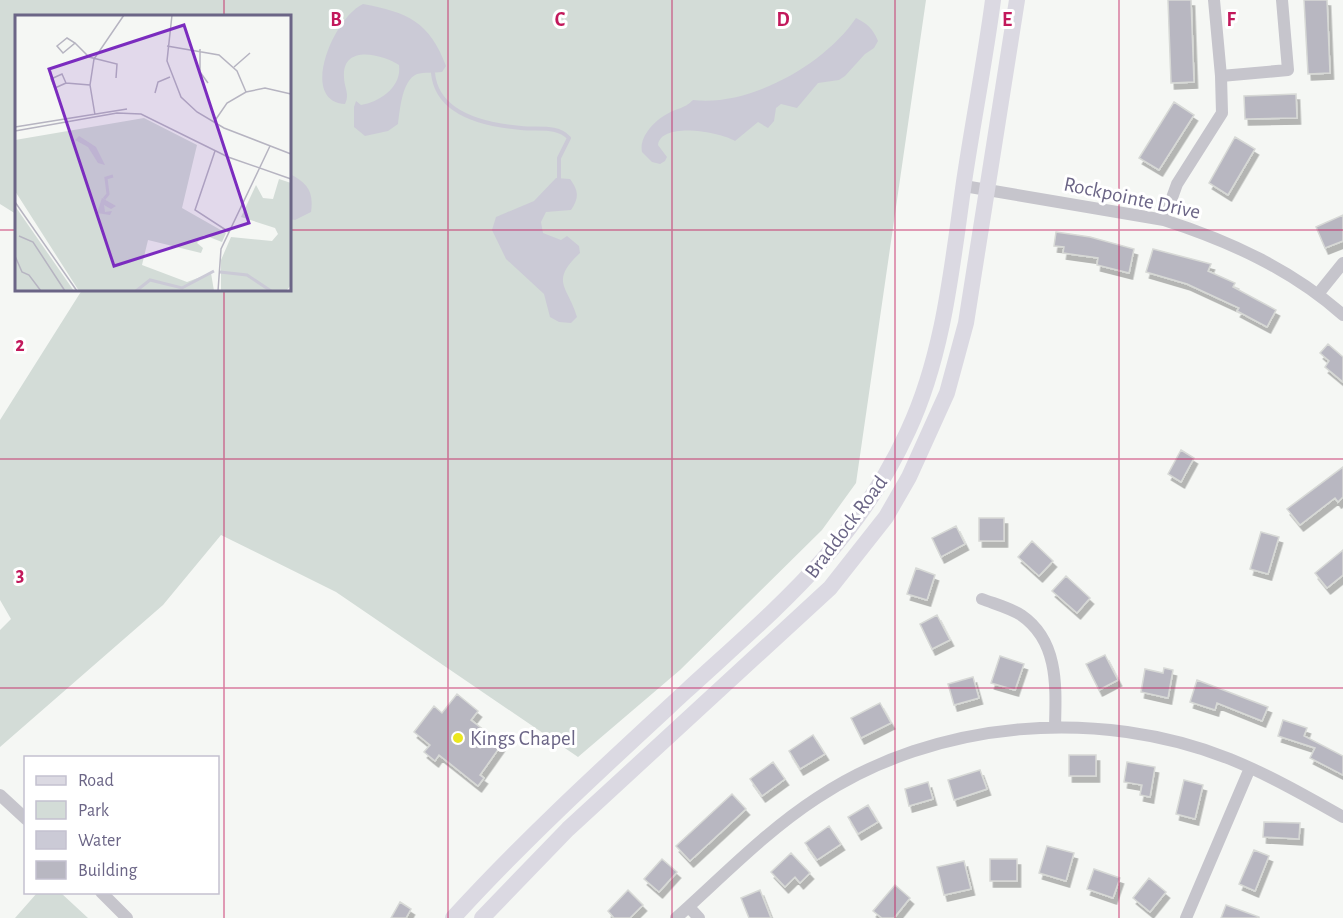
<svg xmlns="http://www.w3.org/2000/svg" width="1343" height="918" viewBox="0 0 1343 918" font-family="'Alegreya Sans',sans-serif">
  <style>
    .green { fill: #d3dcd7 }
    .water { fill: #cbcad6 }
    .lines { fill: none; stroke-linecap: round; stroke-linejoin: round }
    .stream { stroke: #cbcad6; stroke-width: 4 }
    .building { fill: #b8b7c1; stroke: #d7d9d6; stroke-width: 1.5; filter: url(#shadow) }
    .street { stroke: #c6c5cc; stroke-width: 12 }
    .secondary { stroke: #dbd9e2; stroke-width: 16 }
    .grid { fill: none; stroke: #c2185b; stroke-width: 1.5; stroke-opacity: 0.55 }
    .poi-dot { fill: #ebe720; stroke: #fff; stroke-width: 2 }
    .labels { text-anchor: middle; dominant-baseline: central; stroke-width: 6; stroke-linejoin: round; paint-order: stroke }
    .street-label { font-size: 21px; fill: #6b6586; stroke: #fff }
    .poi-label { font-size: 21px; fill: #6b6586; stroke: #fff; text-anchor: start }
    .inset-river { fill: none; stroke: #cbcad6; stroke-width: 3 }
    .inset-road { fill: none; stroke: #b6b4c1; stroke-width: 1.5 }
    .view { fill: #7b2cbf; fill-opacity: 0.15; stroke: #7b2cbf; stroke-width: 3 }
    .inset-edge { fill: none; stroke: #6b6586; stroke-width: 3 }
    .grid-label { font-size: 20px; text-anchor: middle; font-weight: bold; fill: #c2185b; stroke: #fff; stroke-width: 6; stroke-linejoin: round; paint-order: stroke }
  </style>
  <defs>
    <filter id="shadow"><feDropShadow dx="3.5" dy="6" stdDeviation="0" flood-color="#0004"/></filter>
  </defs>
  <rect width="100%" height="100%" fill="#f5f7f4"/>
  <!-- green -->
  <path class="green" d="M0 0H926L856 483 822 530 680 670 578 757 336 592 221 535 163 605 0 747V630L11 619 0 600V420L82 290H290V16H16V214L0 204Z
    M37 893H61L88 918H15Z"/>
  <!-- water -->
  <path class="water" d="M363 4C407 12 430 22 446 66L442 72C434 73 424 72 417 74 402 80 400 110 398 124L388 131 365 136 354 127V107L356 101 361 105C380 102 402 87 399 65 382 54 342 44 344 77 344 87 350 94 345 104 298 101 334 17 363 4Z
    M856 18C868 24 873 29 878 41L874 48 865 54 845 76 839 80 818 83 797 108 781 104 776 108 774 121 768 128 758 122 735 141C721 132 661 121 658 145L667 157 665 161 660 164 652 162 642 152C639 137 654 121 667 114 677 108 684 109 693 100 750 107 825 64 856 18Z
    M290 174C307 183 314 191 311 212L295 220 290 219Z
    M556 178 570 179C579 191 579 198 571 210L546 212 541 222 543 233 561 240 567 236 579 246 580 253C549 282 568 286 577 317L571 323 559 322 550 317 544 294 506 259 492 230 496 217 534 201Z"/>
  <g class="lines">
    <!-- stream -->
    <path class="stream" d="M433 73C437 115 486 125 521 128 538 130 557 125 569 138L559 158V179"/>
  </g>
  <!-- building -->
  <path class="building" d="M1168 0H1191L1194 82 1171 83Z
    M1304 0H1327L1330 73 1308 74Z
    M1296 94 1297 118 1245 119 1244 96Z
    M1174 102 1194 115 1159 170 1139 158Z
    M1235 137 1255 149 1228 195 1209 183Z
    M1343 215V241L1325 248 1316 227Z
    M1056 232 1090 237 1134 249 1129 273 1097 265 1098 258 1063 253 1064 247 1054 246Z
    M1153 249 1211 264 1208 271 1235 283 1233 287 1276 310 1267 327 1237 311 1239 308 1187 284 1146 272Z
    M1328 344 1343 357V382L1325 367 1329 361 1320 353Z
    M1181 450 1194 458 1181 482 1168 474Z
    M1343 467V497L1338 502 1335 498 1300 525 1287 509Z
    M979 518H1004V541H979Z
    M956 526 965 544 941 557 932 538Z
    M1261 532 1279 537 1268 574 1250 569Z
    M1032 541 1053 561 1039 576 1018 557Z
    M1343 550V575L1327 588 1315 573Z
    M916 568 935 575 927 600 907 594Z
    M1066 576 1090 598 1077 613 1052 591Z
    M937 615 950 640 932 649 920 624Z
    M1105 655 1118 680 1099 690 1086 664Z
    M1000 656 1024 664 1015 690 991 683Z
    M1164 668 1173 670 1168 698 1141 692 1145 669 1163 673Z
    M973 677 979 698 954 705 948 684Z
    M1197 680 1268 707 1262 721 1217 703 1215 710 1190 702Z
    M457 694 478 711 471 720 502 744 480 775 484 778 478 786 439 755 435 761 424 752 430 745 414 732 434 706 442 713Z
    M880 703 891 723 861 738 851 718Z
    M1283 720 1307 728 1304 736 1343 756V775L1310 758 1315 748 1278 736Z
    M813 735 825 754 800 769 789 751Z
    M1069 755H1096V776H1069Z
    M773 762 785 779 762 796 750 779Z
    M1127 762 1155 767 1150 797 1140 795 1142 785 1124 782Z
    M980 770 987 789 954 800 948 780Z
    M1184 780 1203 785 1195 819 1176 814Z
    M928 782 933 799 909 806 905 789Z
    M732 794 746 809 690 861 676 846Z
    M868 805 878 822 858 834 848 817Z
    M1264 822 1300 823 1299 839 1263 837Z
    M829 826 841 844 817 860 805 843Z
    M1047 846 1074 853 1066 881 1039 873Z
    M1254 850 1269 856 1255 891 1239 884Z
    M791 853 810 873 800 883 795 877 785 887 771 872Z
    M662 859 677 872 659 892 644 879Z
    M990 859H1017V881H990Z
    M964 861 971 889 944 895 937 867Z
    M1094 869 1120 878 1113 898 1087 889Z
    M1149 878 1166 892 1150 912 1133 898Z
    M895 885 910 898 894 918H882L873 911Z
    M628 890 643 905 630 918H614L608 911Z
    M760 890 771 918H749L741 898Z
    M400 902 411 909 406 918H391Z
    M1226 905 1259 917V918H1221Z"/>
  <g class="lines">
    <!-- street -->
    <path class="street" d="M1214 0 1221 76 1288 70 1282 0
      M964 186 1164 220C1229 241 1291 269 1343 315
      M1164 220 1177 184 1222 113 1221 76
      M1318 294 1343 263
      M982 599C995 604 1010 608 1021 615 1059 641 1056 687 1055 727
      M0 795 26 819
      M101 892 127 918
      M689 907 699 918
      M676 918C723 876 765 832 817 798 936 719 1099 707 1230 759 1269 775 1306 796 1343 817
      M1186 918 1250 768"/>
    <!-- secondary -->
    <path class="secondary" d="M453 918C526 838 605 766 685 692 774 610 856 545 908 431 944 354 952 266 964 182 973 121 985 61 993 0
      M482 918 568 829 830 588 886 517 909 477 947 393 966 323 1017 0"/>
  </g>
  <!-- grid -->
  <path class="grid" d="M224 0V16M448 0V918M672 0V918M895 0V918M1119 0V918M0 230H16M290 230H1343M224 290V918M0 459H1343M0 688H1343"/>
  <!-- markers -->
  <circle class="poi-dot" cx="458" cy="738" r="6"/>
  <g class="labels">
    <!-- street labels -->
    <g class="street-label">
      <text transform="translate(1132 198) rotate(12)">Rockpointe Drive</text>
      <text transform="translate(846 527) rotate(-53)">Braddock Road</text>
    </g>
    <!-- poi labels -->
    <g class="poi-label">
      <text x="470" y="738">Kings Chapel</text>
    </g>
  </g>
  <!-- overview -->
  <g transform="translate(15 15)">
    <rect width="276" height="276" fill="#f5f7f4"/>
    <path d="M129 103 182 130 167 193 211 218 207 227 189 220 182 228 188 233 186 238 133 225 127 250 172 267 196 258 199 276H64L0 176V125ZM264 164 276 168V270L271 276H206V245L216 222 257 226 263 219 260 213 226 202 241 170 248 183 258 184ZM0 191 59 276H0Z" fill="#d3dcd7"/>
    <path d="M64 121 81 132 90 150 83 148 73 132 60 125ZM87 183 101 191 96 194 89 190 90 197 97 196 95 200 82 198Z" fill="#cbcad6"/>
    <path class="inset-river" d="M89 184 93 179 91 163 98 161M205 257 232 260 256 276M121 276 135 265 167 273 199 256"/>
    <path class="inset-road" d="M157 0 152 46 166 82 182 97 209 113 276 139M52 23 60 28 48 38 42 31ZM60 28 74 42 102 49 101 63M152 31 204 40 222 56 231 77M185 34V57L193 68M219 52 235 38M47 59 51 68 40 73 36 64ZM51 68 75 70M140 78 143 67 155 62M80 100 75 70 79 44 109 0M199 107 212 88 231 77 250 73 276 79M0 112 112 94M0 116 102 98 126 99 213 142 276 164M200 136 180 195 214 217M0 187 62 276M4 221 18 227 50 276M0 241 7 257 14 260 26 276M203 276 206 234 255 131"/>
    <path class="view" d="M169 10 234 208 99 251 34 54Z"/>
    <rect width="276" height="276" class="inset-edge"/>
  </g>
  <g class="grid-label">
    <text x="336" y="26">B</text>
    <text x="560" y="26">C</text>
    <text x="783" y="26">D</text>
    <text x="1007" y="26">E</text>
    <text x="1231" y="26">F</text>
    <text x="20" y="351">2</text>
    <text x="20" y="581">3</text>
  </g>
  <!-- legend -->
  <rect x="24" y="756" width="195" height="138" fill="#ffffff" stroke="#c4c1cf" stroke-width="1.5"/>
  <rect x="36" y="776" width="30" height="9" fill="#dbd9e2" stroke="#c4c1cf" stroke-width="1.5"/>
  <text x="78" y="786" font-size="18" fill="#6b6586">Road</text>
  <rect x="36" y="801" width="30" height="18" fill="#d3dcd7" stroke="#c4c1cf" stroke-width="1.5"/>
  <text x="78" y="816" font-size="18" fill="#6b6586">Park</text>
  <rect x="36" y="831" width="30" height="18" fill="#cbcad6" stroke="#c4c1cf" stroke-width="1.5"/>
  <text x="78" y="846" font-size="18" fill="#6b6586">Water</text>
  <rect x="36" y="861" width="30" height="18" fill="#b8b7c1" stroke="#c4c1cf" stroke-width="1.5"/>
  <text x="78" y="876" font-size="18" fill="#6b6586">Building</text>
</svg>
